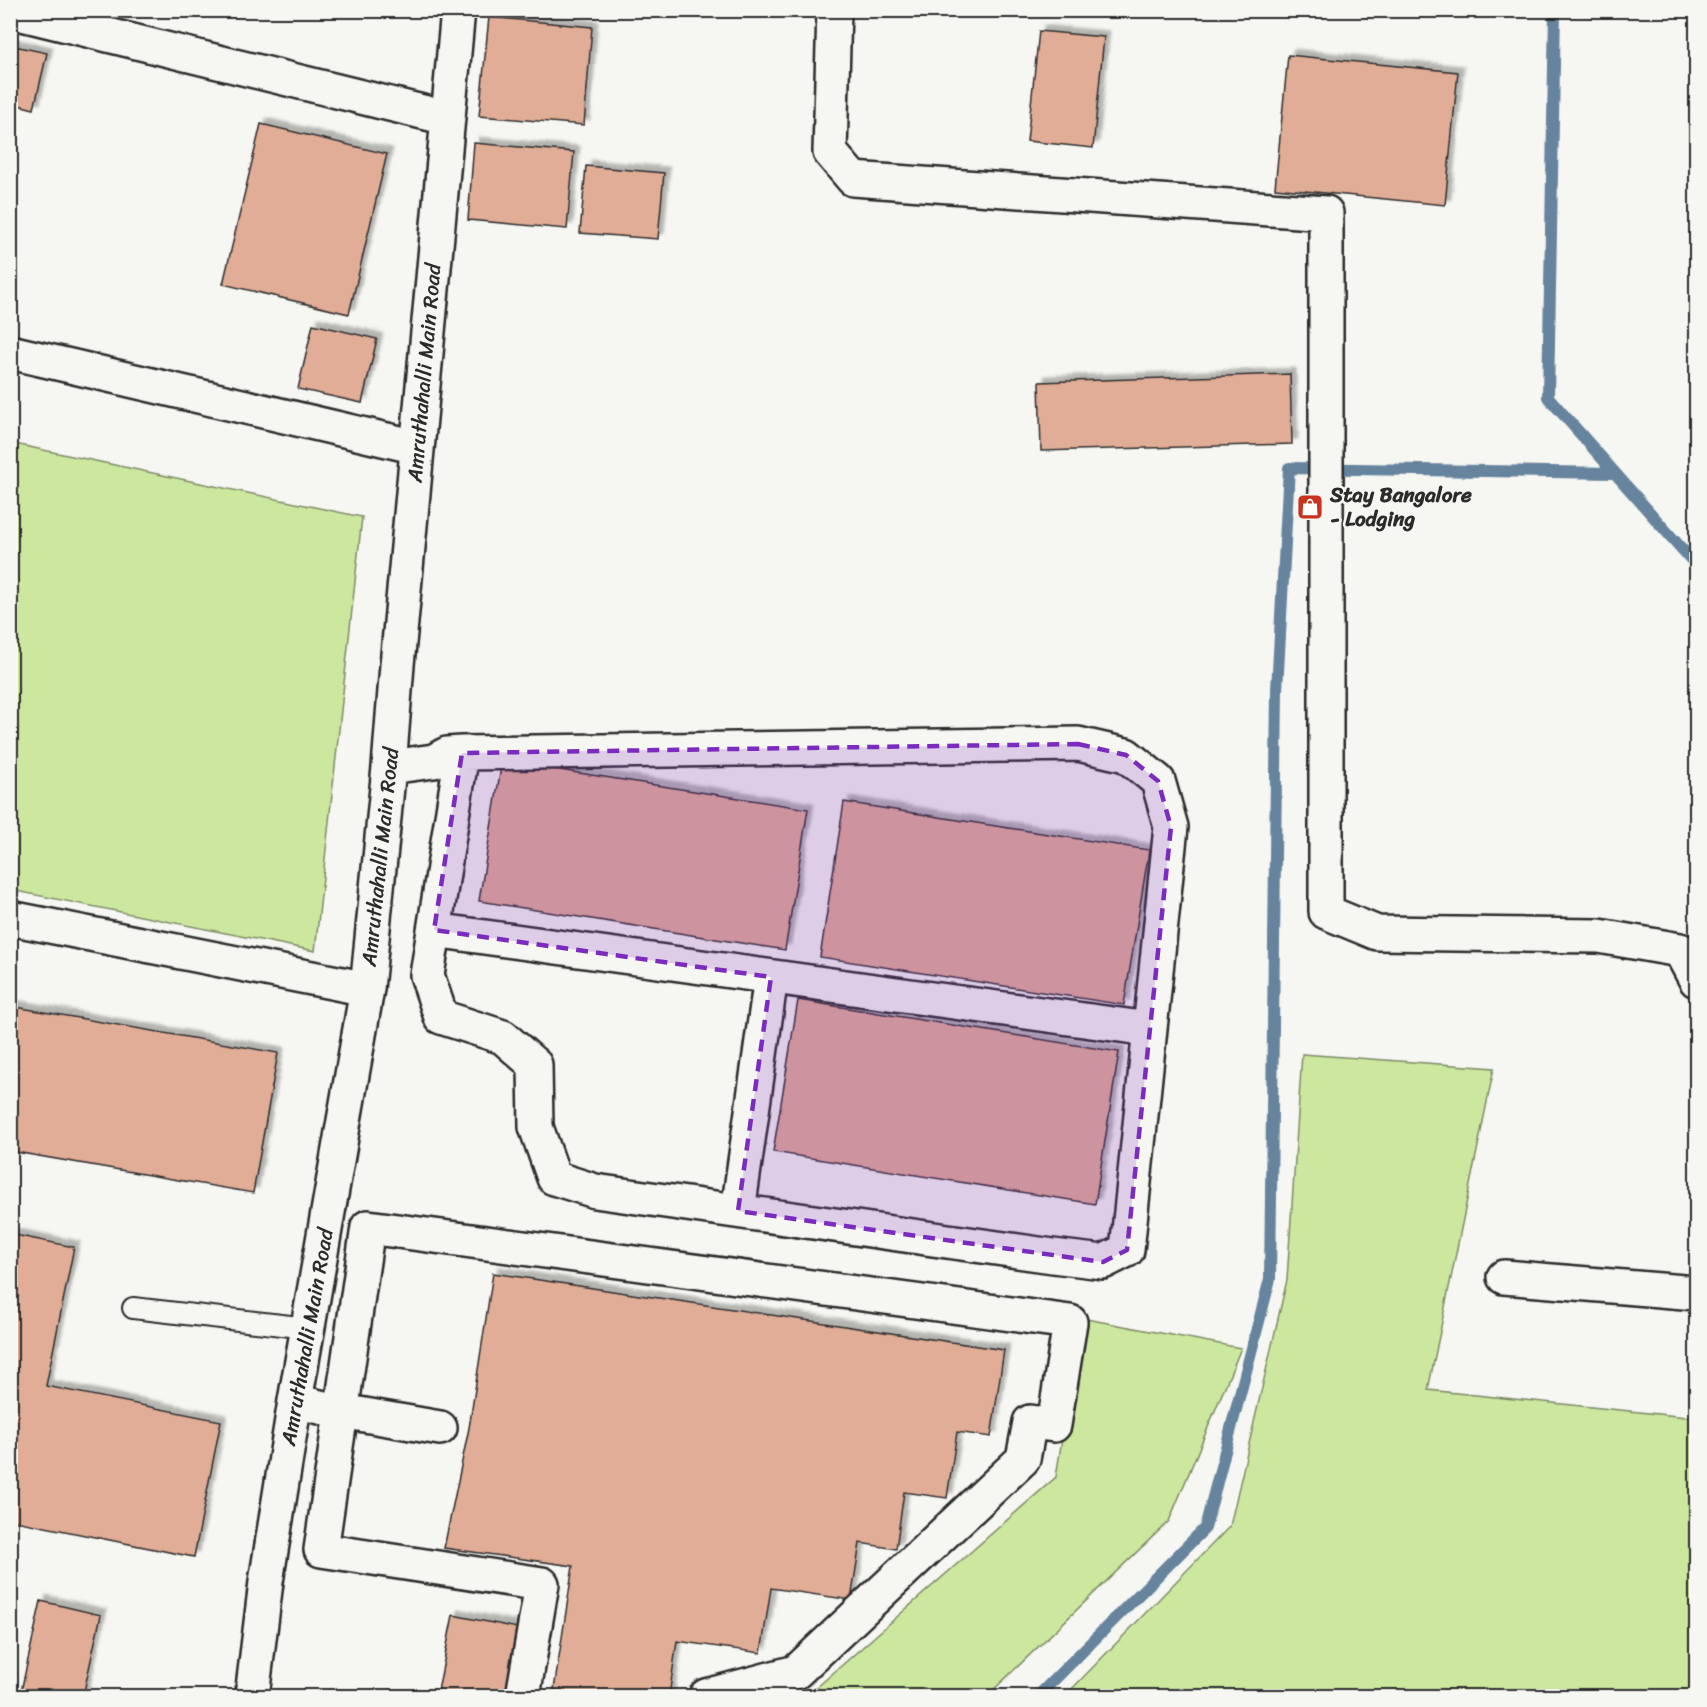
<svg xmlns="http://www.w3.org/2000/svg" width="1707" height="1707" viewBox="0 0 1707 1707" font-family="Sriracha,sans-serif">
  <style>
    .green { fill: #cce89f; stroke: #7c8a65; stroke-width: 1.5 }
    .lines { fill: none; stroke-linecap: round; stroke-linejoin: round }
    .stream { stroke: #66849d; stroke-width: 12 }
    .building { fill: #e1ad96; stroke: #2b2b2b; stroke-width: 1.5; filter: url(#shadow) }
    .service-casing { stroke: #2b2b2b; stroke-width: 24 }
    .minor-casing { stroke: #2b2b2b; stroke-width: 38 }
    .service { stroke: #f6f6f2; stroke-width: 20 }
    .minor { stroke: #f6f6f2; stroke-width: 33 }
    .marked { fill: #7b2cbf; fill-opacity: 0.2; stroke: #7b2cbf; stroke-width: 4.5; stroke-dasharray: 12 8; stroke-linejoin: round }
    .labels { text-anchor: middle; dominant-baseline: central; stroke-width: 5; stroke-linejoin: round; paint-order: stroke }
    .street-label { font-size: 21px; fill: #2b2b2b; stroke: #f6f6f2 }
    .poi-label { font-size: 21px; font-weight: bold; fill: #2b2b2b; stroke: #f6f6f2; text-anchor: start }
  </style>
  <defs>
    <filter id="shadow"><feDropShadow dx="5.5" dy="-5.5" stdDeviation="1.5" flood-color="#0004"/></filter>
  </defs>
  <rect width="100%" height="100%" fill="#f6f6f2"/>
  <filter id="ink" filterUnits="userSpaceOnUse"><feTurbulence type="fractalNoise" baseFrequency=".0167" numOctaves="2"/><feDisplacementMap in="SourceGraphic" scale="12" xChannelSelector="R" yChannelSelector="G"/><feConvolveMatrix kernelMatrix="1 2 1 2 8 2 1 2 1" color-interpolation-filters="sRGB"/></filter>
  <g filter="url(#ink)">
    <!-- green -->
    <path class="green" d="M10 443 362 517 315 951 11 890Z
      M1302 1054 1494 1068 1428 1390 1696 1418V1696H1065L1230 1526 1287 1280Z
      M1081 1318 1241 1348 1169 1521 987 1696H807L1056 1477Z"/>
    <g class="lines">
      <!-- stream -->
      <path class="stream" d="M1555 10 1548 397 1696 565
        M1038 1696 1205 1528 1270 1279 1277 690 1289 468 1615 473"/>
    </g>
    <!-- building -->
    <path class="building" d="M489 17 592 27 584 125 479 116Z
      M1039 31 1104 37 1093 148 1027 141Z
      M10 45 47 53 34 109 10 103Z
      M1288 55 1458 72 1445 205 1275 188Z
      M261 124 387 154 349 314 223 284Z
      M474 143 574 152 567 229 468 220Z
      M586 166 664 173 658 239 580 233Z
      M313 324 377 339 362 403 298 389Z
      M1290 374 1292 444 1041 451 1039 382Z
      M502 761 808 809 785 950 479 901Z
      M844 802 1149 850 1124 1005 820 957Z
      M798 1000 1119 1052 1095 1204 773 1152Z
      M10 1006 278 1053 253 1193 10 1151Z
      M10 1234 74 1247 46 1386 221 1421 194 1557 10 1520Z
      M493 1273 1004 1350 991 1437 957 1432 947 1498 904 1492 896 1549 860 1543 851 1600 771 1588 761 1653 677 1641 669 1696H553L573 1566 444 1548 469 1428Z
      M41 1601 101 1615 83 1696H20Z
      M453 1615 518 1628 505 1696H437Z"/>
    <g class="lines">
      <defs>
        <path id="service" d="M133 1308 308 1328"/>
        <path id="minor" d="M834 10 830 152 853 179 1326 213V912L1377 933 1599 936 1680 950 1696 980
          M10 11 447 118
          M10 352 417 447
          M389 767 434 761 447 754 462 753 1078 744 1126 755 1158 781 1171 827 1127 1250 1103 1262 1053 1256 595 1191 554 1178 536 1127 535 1065 503 1037 441 1017 427 975 462 753
          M10 918 367 989
          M434 930 1149 1029
          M738 1211 771 977
          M1504 1277 1696 1293
          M295 1401 324 1408 440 1428
          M252 1696 266 1582 295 1401 367 989 389 767 397 665 458 10
          M523 1696 542 1584 321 1550 368 1227 1070 1322 1054 1425 1030 1422 1023 1459 796 1672 706 1696"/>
      </defs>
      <!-- service casing -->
      <use href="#service" class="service-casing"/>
      <!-- minor casing -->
      <use href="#minor" class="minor-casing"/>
      <!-- service -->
      <use href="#service" class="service"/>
      <!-- minor -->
      <use href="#minor" class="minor"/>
    </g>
  </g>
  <!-- marked area -->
  <path class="marked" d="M1078 744 1126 755 1158 781 1171 827 1127 1250 1103 1262 738 1211 771 977 434 930 462 753Z"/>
  <!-- icons -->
  <defs>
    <symbol id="shop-square" viewBox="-11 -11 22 22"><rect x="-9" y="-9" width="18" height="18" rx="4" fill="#c8321e" stroke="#f6f6f2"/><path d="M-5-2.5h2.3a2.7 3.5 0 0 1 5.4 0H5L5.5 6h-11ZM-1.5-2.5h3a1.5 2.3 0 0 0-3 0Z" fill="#fff"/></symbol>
  </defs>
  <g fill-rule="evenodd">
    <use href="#shop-square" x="1295" y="492" width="30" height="30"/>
  </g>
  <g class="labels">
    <!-- street labels -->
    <g class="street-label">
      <text transform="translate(424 373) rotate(-85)">Amruthahalli Main Road</text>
      <text transform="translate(380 857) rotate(-84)">Amruthahalli Main Road</text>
      <text transform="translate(307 1337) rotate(-80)">Amruthahalli Main Road</text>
    </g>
    <!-- poi labels -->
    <g class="poi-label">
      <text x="1330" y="495">Stay Bangalore<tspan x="1330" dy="24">- Lodging</tspan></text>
    </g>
  </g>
  <!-- margin -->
  <rect width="1707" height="1707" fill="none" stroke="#f6f6f2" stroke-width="36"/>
  <rect x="18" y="18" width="1671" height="1671" fill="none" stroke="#2b2b2b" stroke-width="2" filter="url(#ink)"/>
</svg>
